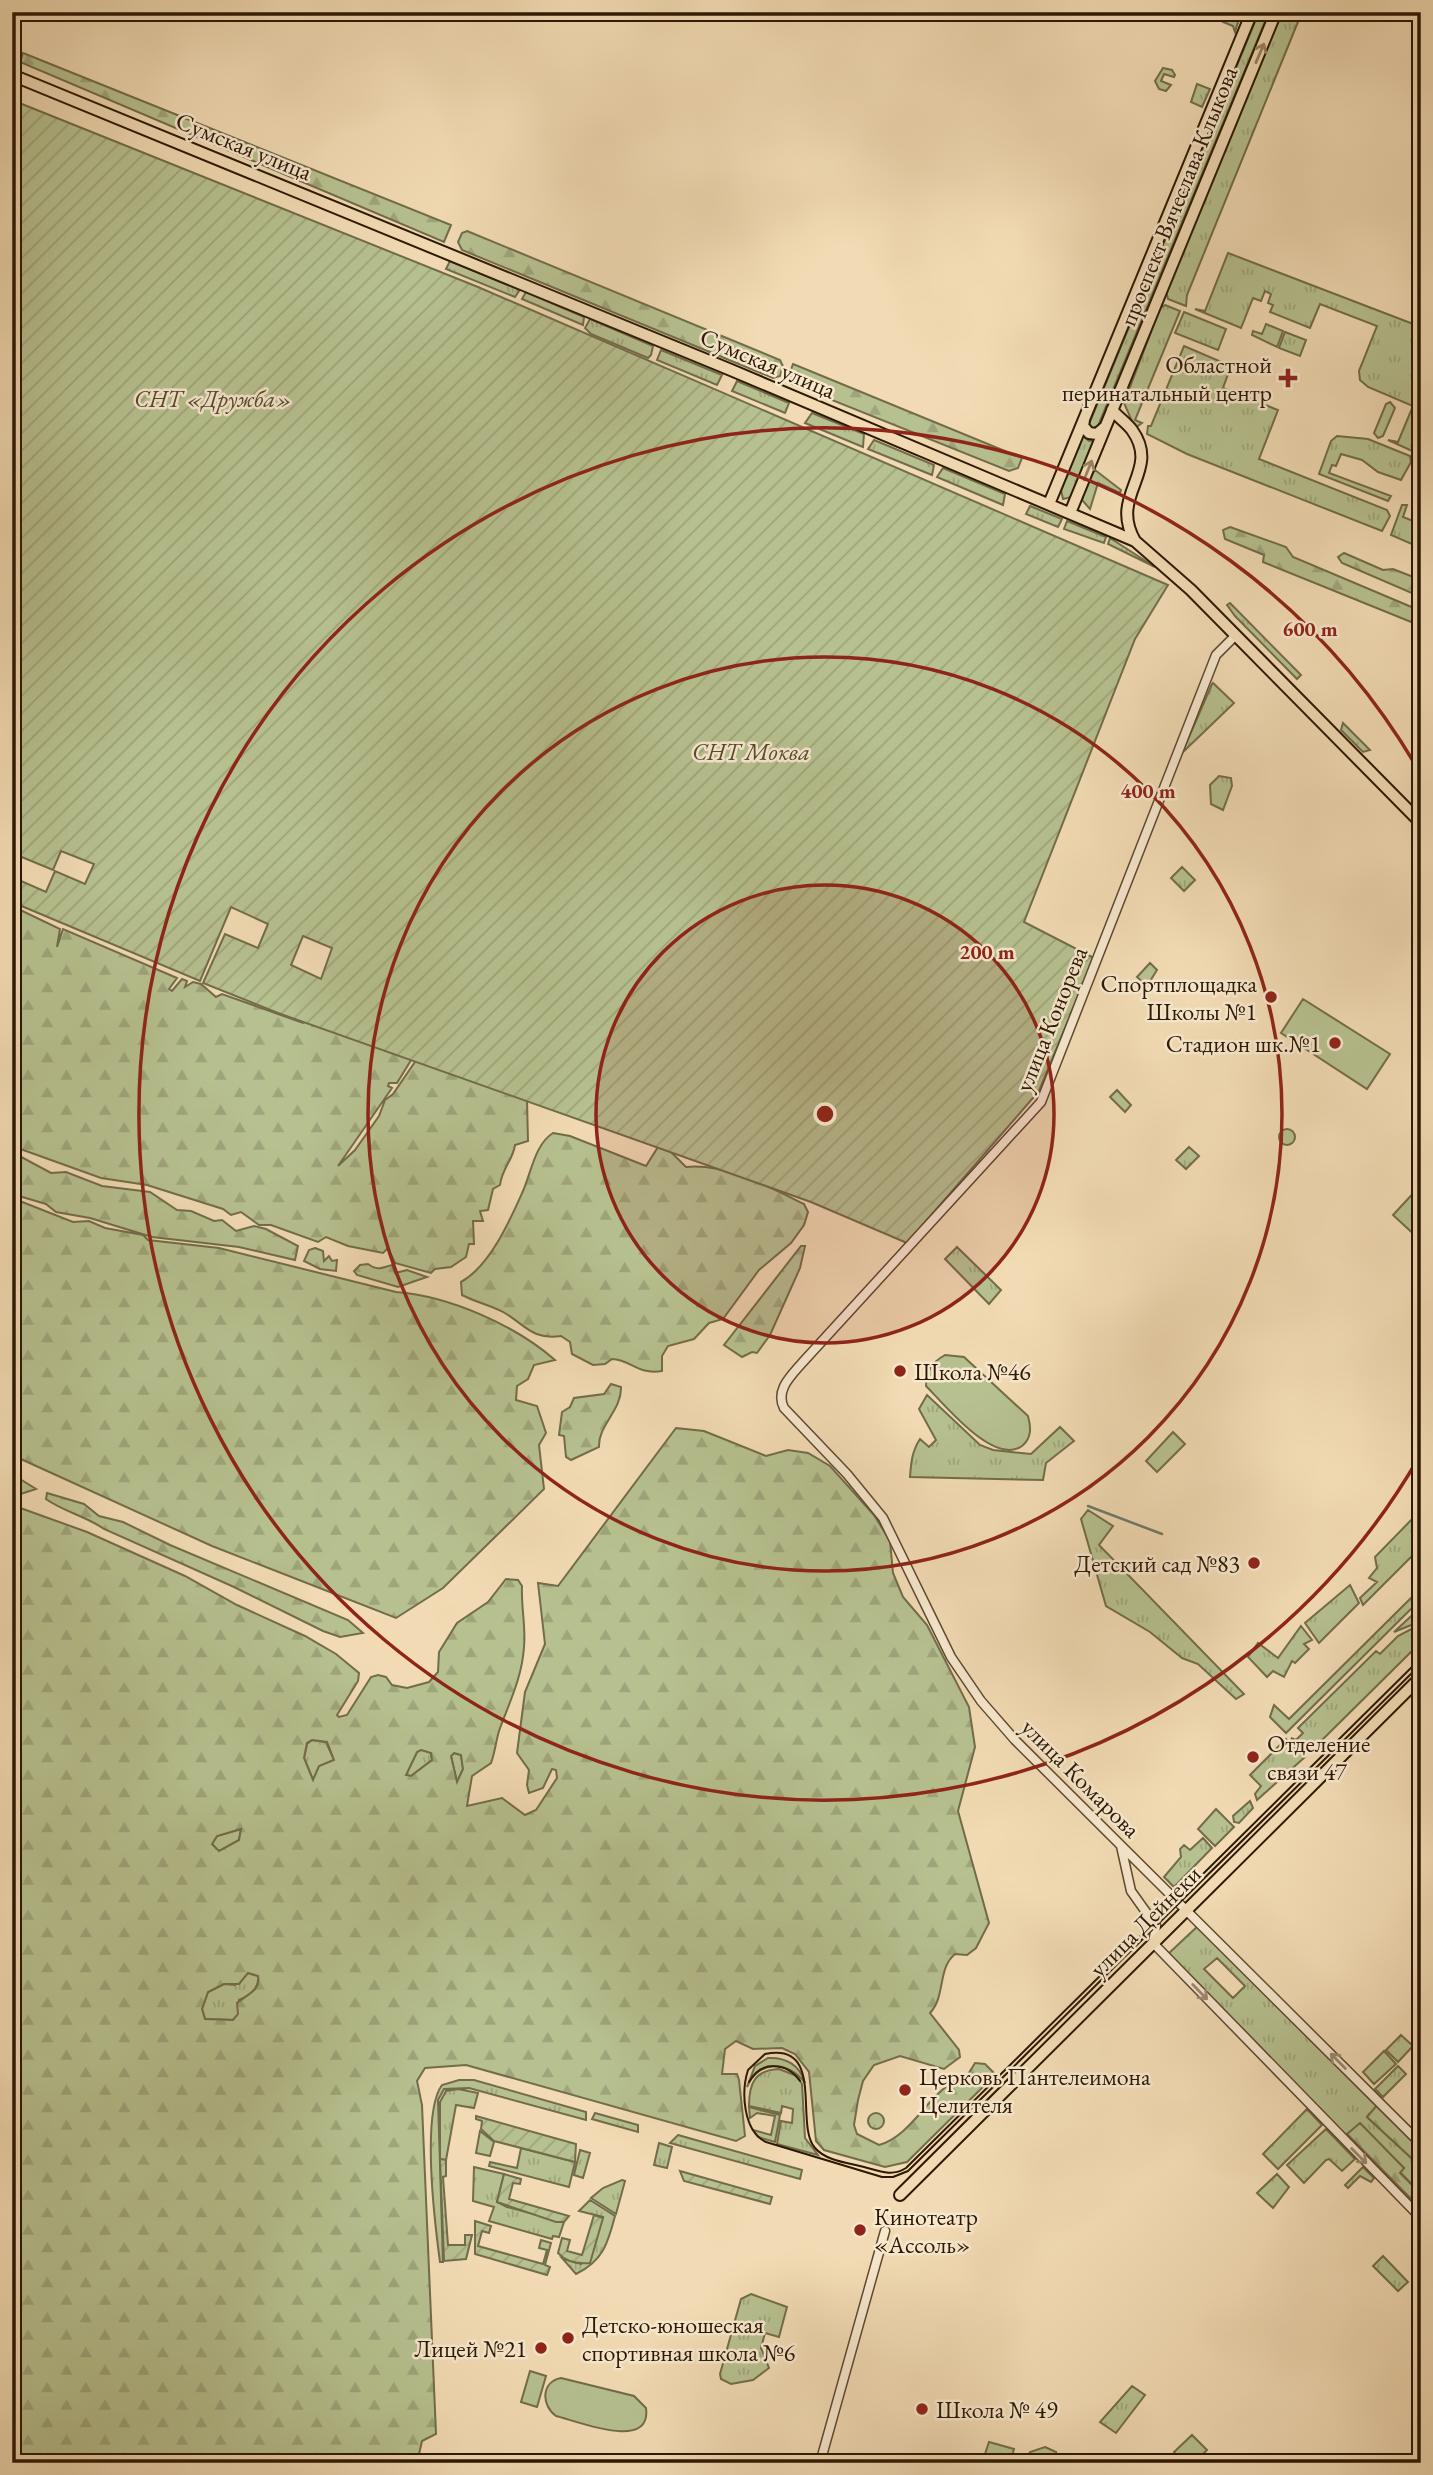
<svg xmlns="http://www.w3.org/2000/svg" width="1433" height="2475" viewBox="0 0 1433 2475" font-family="'EB Garamond',serif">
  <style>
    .grass { fill: url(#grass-tufts); stroke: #726c4a; stroke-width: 2; fill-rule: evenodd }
    .forest { fill: url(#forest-firs); stroke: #726c4a; stroke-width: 2; fill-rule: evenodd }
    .garden { fill: url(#garden-furrows); stroke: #726c4a; stroke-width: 2; fill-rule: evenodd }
    .pitch { fill: #b7c190; stroke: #726c4a; stroke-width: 2 }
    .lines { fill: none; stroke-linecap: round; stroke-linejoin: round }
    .stream { stroke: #6f7a68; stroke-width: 2.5 }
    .minor-casing { stroke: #5e492f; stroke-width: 11 }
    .major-casing { stroke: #2c1803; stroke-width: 14 }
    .minor { stroke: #f7e8ce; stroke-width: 8 }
    .major { stroke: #f2dbb4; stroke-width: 10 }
    .tram { stroke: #2c1803; stroke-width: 2 }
    .oneway { stroke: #998364 }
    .oneway2 { stroke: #9c8a73 }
    .ring { fill: none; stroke: #8f2418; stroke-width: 3.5 }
    .poi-dot { fill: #8f2418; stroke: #f7e8ce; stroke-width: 2.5 }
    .labels { text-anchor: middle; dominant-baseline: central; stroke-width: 5; stroke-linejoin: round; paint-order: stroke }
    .street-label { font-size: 24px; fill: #2c1803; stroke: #f7e8ce }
    .poi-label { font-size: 24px; fill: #2c1803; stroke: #f7e8ce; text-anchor: start }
    .park-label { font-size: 24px; font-style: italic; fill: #564b2d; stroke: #f7e8ce }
    .centre { fill: #8f2418; stroke: #f7e8ce; stroke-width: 3.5 }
    .ring-label { font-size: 21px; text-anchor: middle; font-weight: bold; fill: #8f2418; stroke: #f7e8ce; stroke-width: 5; stroke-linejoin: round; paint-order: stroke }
  </style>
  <defs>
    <pattern id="grass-tufts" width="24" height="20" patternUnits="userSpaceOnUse" patternTransform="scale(1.75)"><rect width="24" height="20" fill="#b7c190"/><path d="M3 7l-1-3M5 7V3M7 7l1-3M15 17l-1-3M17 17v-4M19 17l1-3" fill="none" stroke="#9ea57b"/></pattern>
    <pattern id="forest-firs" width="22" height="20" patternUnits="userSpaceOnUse" patternTransform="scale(1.75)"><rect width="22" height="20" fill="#b7c190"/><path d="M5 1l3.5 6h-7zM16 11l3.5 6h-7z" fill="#9ea57b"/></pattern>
    <pattern id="garden-furrows" width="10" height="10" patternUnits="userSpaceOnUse" patternTransform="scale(1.75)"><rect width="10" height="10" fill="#b7c190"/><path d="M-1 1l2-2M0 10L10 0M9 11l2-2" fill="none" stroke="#9ea57b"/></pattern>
  </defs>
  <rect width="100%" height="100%" fill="#f2dbb4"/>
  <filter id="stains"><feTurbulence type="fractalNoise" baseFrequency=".00286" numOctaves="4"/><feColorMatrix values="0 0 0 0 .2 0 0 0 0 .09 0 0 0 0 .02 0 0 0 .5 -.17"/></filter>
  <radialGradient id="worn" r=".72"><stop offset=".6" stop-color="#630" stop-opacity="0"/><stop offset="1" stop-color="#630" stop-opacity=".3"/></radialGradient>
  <!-- grass -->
  <path class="grass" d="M1227 12H1241L1235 32 1233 26 1223 22Z
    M1259 12H1269L1098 426 1092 429 1089 424Z
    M1282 12H1302L1187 295 1186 306 1168 299 1166 291Z
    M1163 68 1172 70 1175 75 1174 77 1164 74 1161 81 1171 85 1166 91 1159 89 1155 81Z
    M1197 84 1210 89 1202 107 1191 102Z
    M1228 253 1421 327V455L1388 440 1398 442 1413 406 1368 387 1360 380 1359 371 1377 326 1320 304 1310 328 1270 312 1273 305 1268 303 1271 294 1265 291 1261 301 1253 298 1241 328 1195 309 1205 311Z
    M450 261 518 289 519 291 515 297 446 269Z
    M526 292 584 317 583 325 522 299Z
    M1165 305 1180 311 1135 420 1142 423 1135 428 1124 403 1160 308Z
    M1184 312 1226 329 1218 350 1175 333Z
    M590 319 653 346 651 355 648 358 591 334 585 328Z
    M1266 324 1283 331 1277 347 1252 335 1253 331 1262 334Z
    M1285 332 1306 340 1300 356 1279 348Z
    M1184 346 1231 366 1223 388 1278 410 1259 459 1387 510 1390 516 1382 531 1187 454 1147 434 1148 426H1151Z
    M661 350 722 375 717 385 657 360Z
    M737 381 789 403 785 413 732 391Z
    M1390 402 1395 408 1383 436 1378 438 1374 433 1386 404Z
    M812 413 864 434 863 447 805 423Z
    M1083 436 1089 441 1095 440 1072 497 1063 499 1061 490Z
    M1337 436 1368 439 1410 456 1411 462 1401 480 1378 472 1362 460 1341 454 1336 466 1332 465 1329 473 1391 496 1388 501 1319 474 1331 441Z
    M874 440 934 465 932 475 868 449Z
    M943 468 1005 494 1003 505 937 477Z
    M1095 470 1121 490 1120 493 1098 483 1090 509 1082 500 1087 481Z
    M1402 505H1407L1403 517 1413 521 1417 512 1421 514V548L1391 535Z
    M1030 506 1062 519 1058 527 1026 514Z
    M1067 521 1106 537 1104 543 1064 529Z
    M1110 538 1155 567 1108 544Z
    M1230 603 1301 675 1297 679 1235 616 1227 605Z
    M1213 683 1234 703 1182 753 1212 684Z
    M1343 723 1370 750 1363 752 1341 730Z
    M1219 776 1231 778 1232 786 1223 810 1211 804 1210 785Z
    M1182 867 1195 880 1184 891 1171 878Z
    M1150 963 1157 970 1147 986 1137 977Z
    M1117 1090 1131 1105 1125 1112 1110 1097Z
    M1279 1137a8 8 0 1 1 16 0a8 8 0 1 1-16 0Z
    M1189 1147 1199 1156 1186 1169 1176 1160Z
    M1419 1187 1421 1189 1419 1239 1393 1215Z
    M957 1247 1001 1290 989 1304 945 1259Z
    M927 1395 980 1445 993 1450 1031 1454 1060 1427 1074 1441 1046 1463 1043 1480 910 1477C911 1463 912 1451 920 1439L929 1447 936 1440 919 1409Z
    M1088 1510 1113 1526 1099 1545 1244 1694 1236 1699 1198 1664 1182 1658 1150 1632 1106 1606 1081 1519Z
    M1421 1510V1547L1363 1605 1360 1598 1377 1582 1369 1578 1377 1568 1375 1557Z
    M1350 1585 1359 1603 1319 1643 1305 1623Z
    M1415 1594 1420 1600 1286 1733 1270 1717 1274 1705 1289 1719Z
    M1421 1607V1621L1394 1632Z
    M1421 1624V1642L1310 1752H1305L1291 1738 1296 1740 1303 1733 1298 1728 1376 1651 1380 1654 1398 1636Z
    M1301 1626 1312 1640 1304 1644 1309 1649 1295 1663 1292 1661 1284 1677 1273 1671 1267 1677 1248 1657 1258 1643 1278 1658Z
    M1286 1739 1305 1757 1257 1800 1255 1794 1261 1786 1250 1775Z
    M312 1740 326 1742 334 1760 320 1766 313 1780 304 1758 307 1744Z
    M421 1749 431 1753 432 1760 411 1776 406 1775 417 1752Z
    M454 1753 461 1755 463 1769 457 1782 451 1756Z
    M1250 1801 1253 1808 1239 1823 1234 1822 1233 1816Z
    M1216 1809 1234 1827 1215 1846 1198 1829Z
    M241 1829 239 1840 219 1852 212 1844 217 1836Z
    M1203 1838 1212 1848 1174 1887 1164 1877 1181 1857 1180 1849 1184 1845 1190 1850Z
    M1199 1925 1421 2146 1369 2114 1367 2117 1421 2167V2194L1400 2172 1404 2168 1360 2124 1347 2134 1421 2212 1167 1955ZM1217 1958 1245 1986 1233 1998 1204 1969Z
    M248 1973 258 1976C260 1988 249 1996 239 2000L238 2015 233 2020 205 2019 202 2009 208 1992 224 1984 235 1985Z
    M1401 2035 1413 2046 1398 2062 1386 2050Z
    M1384 2051 1396 2064 1374 2084 1363 2072Z
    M768 2058C786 2057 800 2065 805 2083 788 2060 758 2060 747 2087L755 2066Z
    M1398 2066 1406 2074 1383 2097 1375 2089Z
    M779 2069 797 2076 802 2084 805 2138 818 2155 777 2144 781 2121 792 2123 793 2109 782 2106 781 2113 749 2106C749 2083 755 2070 779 2069Z
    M459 2080H474L586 2112V2120L469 2088 444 2089 438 2100 443 2262H440C435 2225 421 2113 442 2085Z
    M458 2089 478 2093 474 2108 456 2105 446 2160 440 2159V2102L446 2091Z
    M749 2107 780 2115 775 2142 758 2137 753 2130 771 2135 775 2116 757 2113 750 2118Z
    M1307 2109 1322 2125 1278 2169 1263 2154Z
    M868 2121a8 8 0 1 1 16 0a8 8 0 1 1-16 0Z
    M595 2113 638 2125V2132L592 2119Z
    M1326 2129 1355 2159 1342 2171 1329 2159 1326 2160 1304 2183 1287 2165Z
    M480 2131 494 2142 490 2156 476 2153Z
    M678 2135 802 2170 800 2179 670 2143Z
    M659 2143 672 2147 667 2168 654 2165Z
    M521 2148 575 2162 569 2187 489 2166 490 2162 517 2168Z
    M580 2150 590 2153 583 2178 574 2175Z
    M474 2167 504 2174 497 2202 507 2207 564 2222 559 2237 553 2236 552 2239 489 2221 494 2207 473 2201Z
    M1363 2167 1374 2178 1371 2182 1360 2176 1348 2188 1345 2185Z
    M1277 2174 1289 2187 1273 2208 1257 2193Z
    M622 2180 625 2181 616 2214 591 2198 603 2188Z
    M590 2200 615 2216C608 2243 603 2261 576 2274L562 2258 581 2264 603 2217 579 2211Z
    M1383 2256 1408 2282 1398 2291 1373 2266Z
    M751 2294 787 2307 779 2337 765 2333 761 2348 769 2368 753 2380 731 2384 721 2379 720 2374 741 2299Z
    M1132 2386 1145 2395 1116 2433 1100 2422Z
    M1192 2435 1207 2450 1194 2463H1183L1174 2452Z"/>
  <!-- forest -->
  <path class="forest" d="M23 53 451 225 444 242 20 62Z
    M467 231 780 360 783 366 780 376 773 378 462 250 458 242 462 233Z
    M793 364 1022 458 1018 468 1009 471 792 384 788 378Z
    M1230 527 1286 547 1293 557 1421 611V626L1263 562 1264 555 1225 539 1223 530Z
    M1344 553 1383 570 1393 569 1421 580V597L1342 563 1338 557Z
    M12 906 60 929 57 947 63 929 177 978 169 989 172 991 182 979 187 981 185 987 193 982 201 984 216 997 222 994 303 1023 311 1018 416 1052 397 1083H389L388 1086 392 1088 338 1166 355 1150 379 1116 385 1100 393 1094 417 1059 527 1100 528 1141 515 1145C513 1160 502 1168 500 1185L493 1189 488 1210 480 1211 483 1221H473L474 1244H469L466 1257 451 1267 435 1269 431 1273 395 1263 388 1248 383 1253 348 1246 326 1237 318 1242 271 1225H259L241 1212 231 1215 223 1209 147 1185 101 1178 12 1146V1063L17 1058 12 1059Z
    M553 1133 570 1136 646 1166 658 1147 671 1152 686 1167C726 1163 769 1187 804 1204L808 1212 804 1225 791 1243 759 1270 723 1319 709 1323 694 1339 668 1346 662 1356V1371C637 1375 632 1360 612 1359L605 1364 593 1365 572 1354 570 1342 561 1336C531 1340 526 1325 503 1312 490 1305 475 1302 462 1295L461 1282C490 1266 510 1220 523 1191 531 1173 535 1144 553 1133Z
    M12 1152 51 1173 66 1172 102 1186 150 1192 177 1210 191 1211 214 1221 222 1220 236 1231 254 1226 266 1229 298 1246 295 1260 239 1247 152 1237 90 1218 56 1212 46 1204 12 1194Z
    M12 1198 73 1222 89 1221 105 1228 143 1235 148 1240 219 1248 396 1292C449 1296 515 1325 555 1360L534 1365 528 1379 517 1386 516 1400 537 1406 546 1433 539 1445 544 1489 443 1588 396 1618 212 1546 12 1455Z
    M801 1246H805L800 1268 770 1335 757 1353 752 1352 742 1357 724 1345Z
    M315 1248 323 1251 324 1261 329 1256 332 1261 337 1260 336 1271 320 1269 304 1261 309 1250Z
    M368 1264C378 1271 381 1268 392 1265L395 1273 407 1270 427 1277 398 1287 357 1275 354 1271 360 1265Z
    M611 1384 621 1387C622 1410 598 1425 599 1447L571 1460 566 1457 564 1436 559 1435 562 1412 570 1407 574 1398 604 1394Z
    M676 1428 704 1431 766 1456 788 1450 808 1453 830 1466 874 1515 890 1541 893 1573 903 1597 927 1625 969 1707 975 1747 958 1811 989 1923 976 1948 967 1955 955 1954C937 1969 946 1996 930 2013L959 2050 960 2057 944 2069 900 2056 874 2065 863 2081 858 2100 854 2125 857 2134 879 2145C916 2134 930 2086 967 2076L975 2063 985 2064 994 2073 992 2078 907 2162 885 2167 824 2150 816 2141 809 2072 795 2054 782 2048 753 2049 736 2041 725 2049 722 2074H737L739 2080 745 2136 736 2141 466 2065 425 2068 417 2081 422 2105 436 2434 422 2441 417 2463H12V1505L87 1532 185 1576 237 1605 305 1636 336 1654 359 1673 358 1681 337 1715 339 1717 347 1715 371 1677 378 1675 386 1677 392 1685 407 1688 429 1682 438 1672 439 1652 457 1623 488 1602 506 1579 518 1580 522 1586C521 1607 526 1627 524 1647 522 1678 509 1703 499 1731 496 1741 495 1752 491 1763L472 1776 467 1806 502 1798 525 1815 536 1810 557 1778 556 1770 552 1769 543 1788 529 1793 527 1785 529 1770 517 1753 525 1692 545 1644 538 1583 558 1586ZM312 1740 327 1742 334 1760 319 1766 313 1780 304 1758 307 1743ZM421 1750 431 1753 432 1760 411 1776 406 1775 417 1752ZM454 1753 461 1755 463 1769 457 1782 451 1756ZM241 1829 239 1840 219 1851 212 1844 217 1836ZM248 1973 258 1976C261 1991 246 1995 237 2003L238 2014 233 2020 205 2019 202 2009 208 1992 224 1984H239Z
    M12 1474 36 1489 21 1494 12 1490Z
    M47 1493 84 1504 99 1516 123 1522 170 1545 348 1620 363 1633 340 1637 323 1631 234 1587 104 1529C86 1516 64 1512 46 1499Z
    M1378 2104 1421 2147V2167L1367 2117Z
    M1360 2123 1404 2168 1400 2173 1421 2194V2209L1347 2134Z"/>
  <!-- garden -->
  <path class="garden" d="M12 100 478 287 1168 585 1135 639 1024 922 1094 958 1039 1091 907 1243 811 1202 278 1013 203 983 225 934 258 948 268 924 231 907 200 981 12 902V877L46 892 55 871 85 884 94 864 61 851 53 870 12 853ZM303 936 332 948 321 979 291 965Z
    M476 2116 576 2144 575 2162 494 2141 481 2129 482 2121 476 2119Z
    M440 2159 446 2160V2176L443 2177 448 2245H465V2235H472L466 2259 444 2261Z
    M680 2171 772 2197 770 2204 684 2181Z
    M504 2174 521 2179 520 2184 513 2183 509 2199 569 2216 564 2222H556L497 2202Z
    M594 2215 603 2218 590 2263C579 2264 566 2262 558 2253L562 2238 570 2240 567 2251 582 2255Z
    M475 2221 491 2226 489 2233 482 2231 478 2246 543 2264 547 2250 539 2248 541 2240 551 2243 545 2265 550 2267 547 2275 475 2254Z"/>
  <!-- pitch -->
  <path class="pitch" d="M1303 999 1390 1054 1367 1089 1281 1033Z
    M945 1355 964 1357 1028 1416C1031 1427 1032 1438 1022 1446 994 1466 945 1405 926 1386 926 1371 931 1363 945 1355Z
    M1173 1432 1185 1444 1157 1472 1146 1461Z
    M530 2371 546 2376 537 2407 521 2402Z
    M561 2378 634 2396 646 2408C652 2452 577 2421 556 2416 541 2405 541 2382 561 2378Z
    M989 2442 1014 2449 1010 2463H982Z
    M1045 2447 1056 2452 1060 2463H1024L1030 2452Z"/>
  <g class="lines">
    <!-- stream -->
    <path class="stream" d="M1088 1506 1162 1534"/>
    <defs>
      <path id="minor" d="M1236 635 1216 655 1041 1102 802 1363C791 1376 775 1390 784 1408L847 1474 883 1518 951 1657 981 1701 1015 1740 1421 2144
        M1121 1846 1131 1891 1156 1926 1153 1943 1421 2218
        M820 2463 885 2231
        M1420 2463 1421 2461"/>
      <path id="major" d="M12 75 731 370 1135 541 1191 590 1421 823
        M1112 410C1118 417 1127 423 1132 430 1162 472 1108 494 1135 541
        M1084 420 1083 426 1089 433 1097 434 1105 427
        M1049 504 1252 12
        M1070 513 1276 12
        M900 2195 1421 1677"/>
    </defs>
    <!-- minor casing -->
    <use href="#minor" class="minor-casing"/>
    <!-- major casing -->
    <use href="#major" class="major-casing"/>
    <!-- minor -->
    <use href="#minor" class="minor"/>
    <!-- major -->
    <use href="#major" class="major"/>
    <!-- tram -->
    <path class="tram" d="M1421 1658 906 2168C892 2177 879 2171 864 2167 849 2163 826 2161 815 2148 794 2125 826 2041 765 2054L748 2070C741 2092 743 2131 766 2142L882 2177H893L908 2171 1421 1664
      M749 2082C761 2060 787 2062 800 2081"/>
  </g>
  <!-- one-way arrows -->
  <defs><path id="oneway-shaft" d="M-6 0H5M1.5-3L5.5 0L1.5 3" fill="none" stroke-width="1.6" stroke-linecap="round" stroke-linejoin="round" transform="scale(1.75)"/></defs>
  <g class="oneway">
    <use href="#oneway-shaft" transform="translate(1260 53) rotate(-67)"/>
    <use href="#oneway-shaft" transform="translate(1088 470) rotate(-68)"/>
  </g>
  <g class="oneway2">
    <use href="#oneway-shaft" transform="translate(1200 1992) rotate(46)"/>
    <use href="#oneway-shaft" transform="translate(1338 2061) rotate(-135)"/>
    <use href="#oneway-shaft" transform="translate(1359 2156) rotate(45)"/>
  </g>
  <!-- distance rings -->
  <circle cx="825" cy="1114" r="229" fill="#8f2418" fill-opacity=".12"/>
  <g class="ring">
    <circle cx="825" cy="1114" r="229"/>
    <circle cx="825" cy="1114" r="457"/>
    <path d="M1419 1457A686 686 0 1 1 1419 771"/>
  </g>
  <!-- markers -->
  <g class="poi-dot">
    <path d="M1284.5 367.5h7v7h7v7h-7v7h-7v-7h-7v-7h7z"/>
    <circle cx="1271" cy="997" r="7"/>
    <circle cx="1335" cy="1043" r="7"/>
    <circle cx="900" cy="1371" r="7"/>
    <circle cx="1254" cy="1563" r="7"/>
    <circle cx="1253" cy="1757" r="7"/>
    <circle cx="905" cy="2090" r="7"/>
    <circle cx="860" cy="2230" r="7"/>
    <circle cx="568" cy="2338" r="7"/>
    <circle cx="541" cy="2348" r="7"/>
    <circle cx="922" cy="2409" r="7"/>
  </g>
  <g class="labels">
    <!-- street labels -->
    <g class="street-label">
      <text transform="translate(244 146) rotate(22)">Сумская улица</text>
      <text transform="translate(1178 196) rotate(-68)">проспект Вячеслава Клыкова</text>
      <text transform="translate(768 363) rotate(23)">Сумская улица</text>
      <text transform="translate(1051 1019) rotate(-68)">улица Конорева</text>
      <text transform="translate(1081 1778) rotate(45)">улица Комарова</text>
      <text transform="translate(1145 1921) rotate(-45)">улица Дейнеки</text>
    </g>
    <!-- poi labels -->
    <g class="poi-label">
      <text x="1272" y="364" text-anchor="end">Областной<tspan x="1272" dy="28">перинатальный центр</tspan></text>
      <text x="1257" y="983" text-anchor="end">Спортплощадка<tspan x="1257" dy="28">Школы №1</tspan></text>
      <text x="1321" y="1043" text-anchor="end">Стадион шк.№1</text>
      <text x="914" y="1371">Школа №46</text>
      <text x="1240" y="1563" text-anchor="end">Детский сад №83</text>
      <text x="1267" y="1743">Отделение<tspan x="1267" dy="28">связи 47</tspan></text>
      <text x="919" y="2076">Церковь Пантелеимона<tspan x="919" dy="28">Целителя</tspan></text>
      <text x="874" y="2216">Кинотеатр<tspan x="874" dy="28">«Ассоль»</tspan></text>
      <text x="582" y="2324">Детско-юношеская<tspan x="582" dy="28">спортивная школа №6</tspan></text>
      <text x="527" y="2348" text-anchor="end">Лицей №21</text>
      <text x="936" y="2409">Школа № 49</text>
    </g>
    <!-- park labels -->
    <g class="park-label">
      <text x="213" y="398">СНТ «Дружба»</text>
      <text x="751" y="751">СНТ Моква</text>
    </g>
  </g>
  <circle cx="825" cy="1114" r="10" class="centre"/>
  <g class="ring-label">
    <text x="1310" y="636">600 m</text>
    <text x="1148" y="798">400 m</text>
    <text x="987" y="959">200 m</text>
  </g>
  <!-- margin -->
  <rect width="1433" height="2475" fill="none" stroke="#f2dbb4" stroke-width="42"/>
  <rect x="14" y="14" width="1405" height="2447" fill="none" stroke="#2c1803" stroke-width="3.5"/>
  <rect x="21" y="21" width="1391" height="2433" fill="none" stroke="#2c1803" stroke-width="2"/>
  <rect width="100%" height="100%" filter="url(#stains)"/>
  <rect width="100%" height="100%" fill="url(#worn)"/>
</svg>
